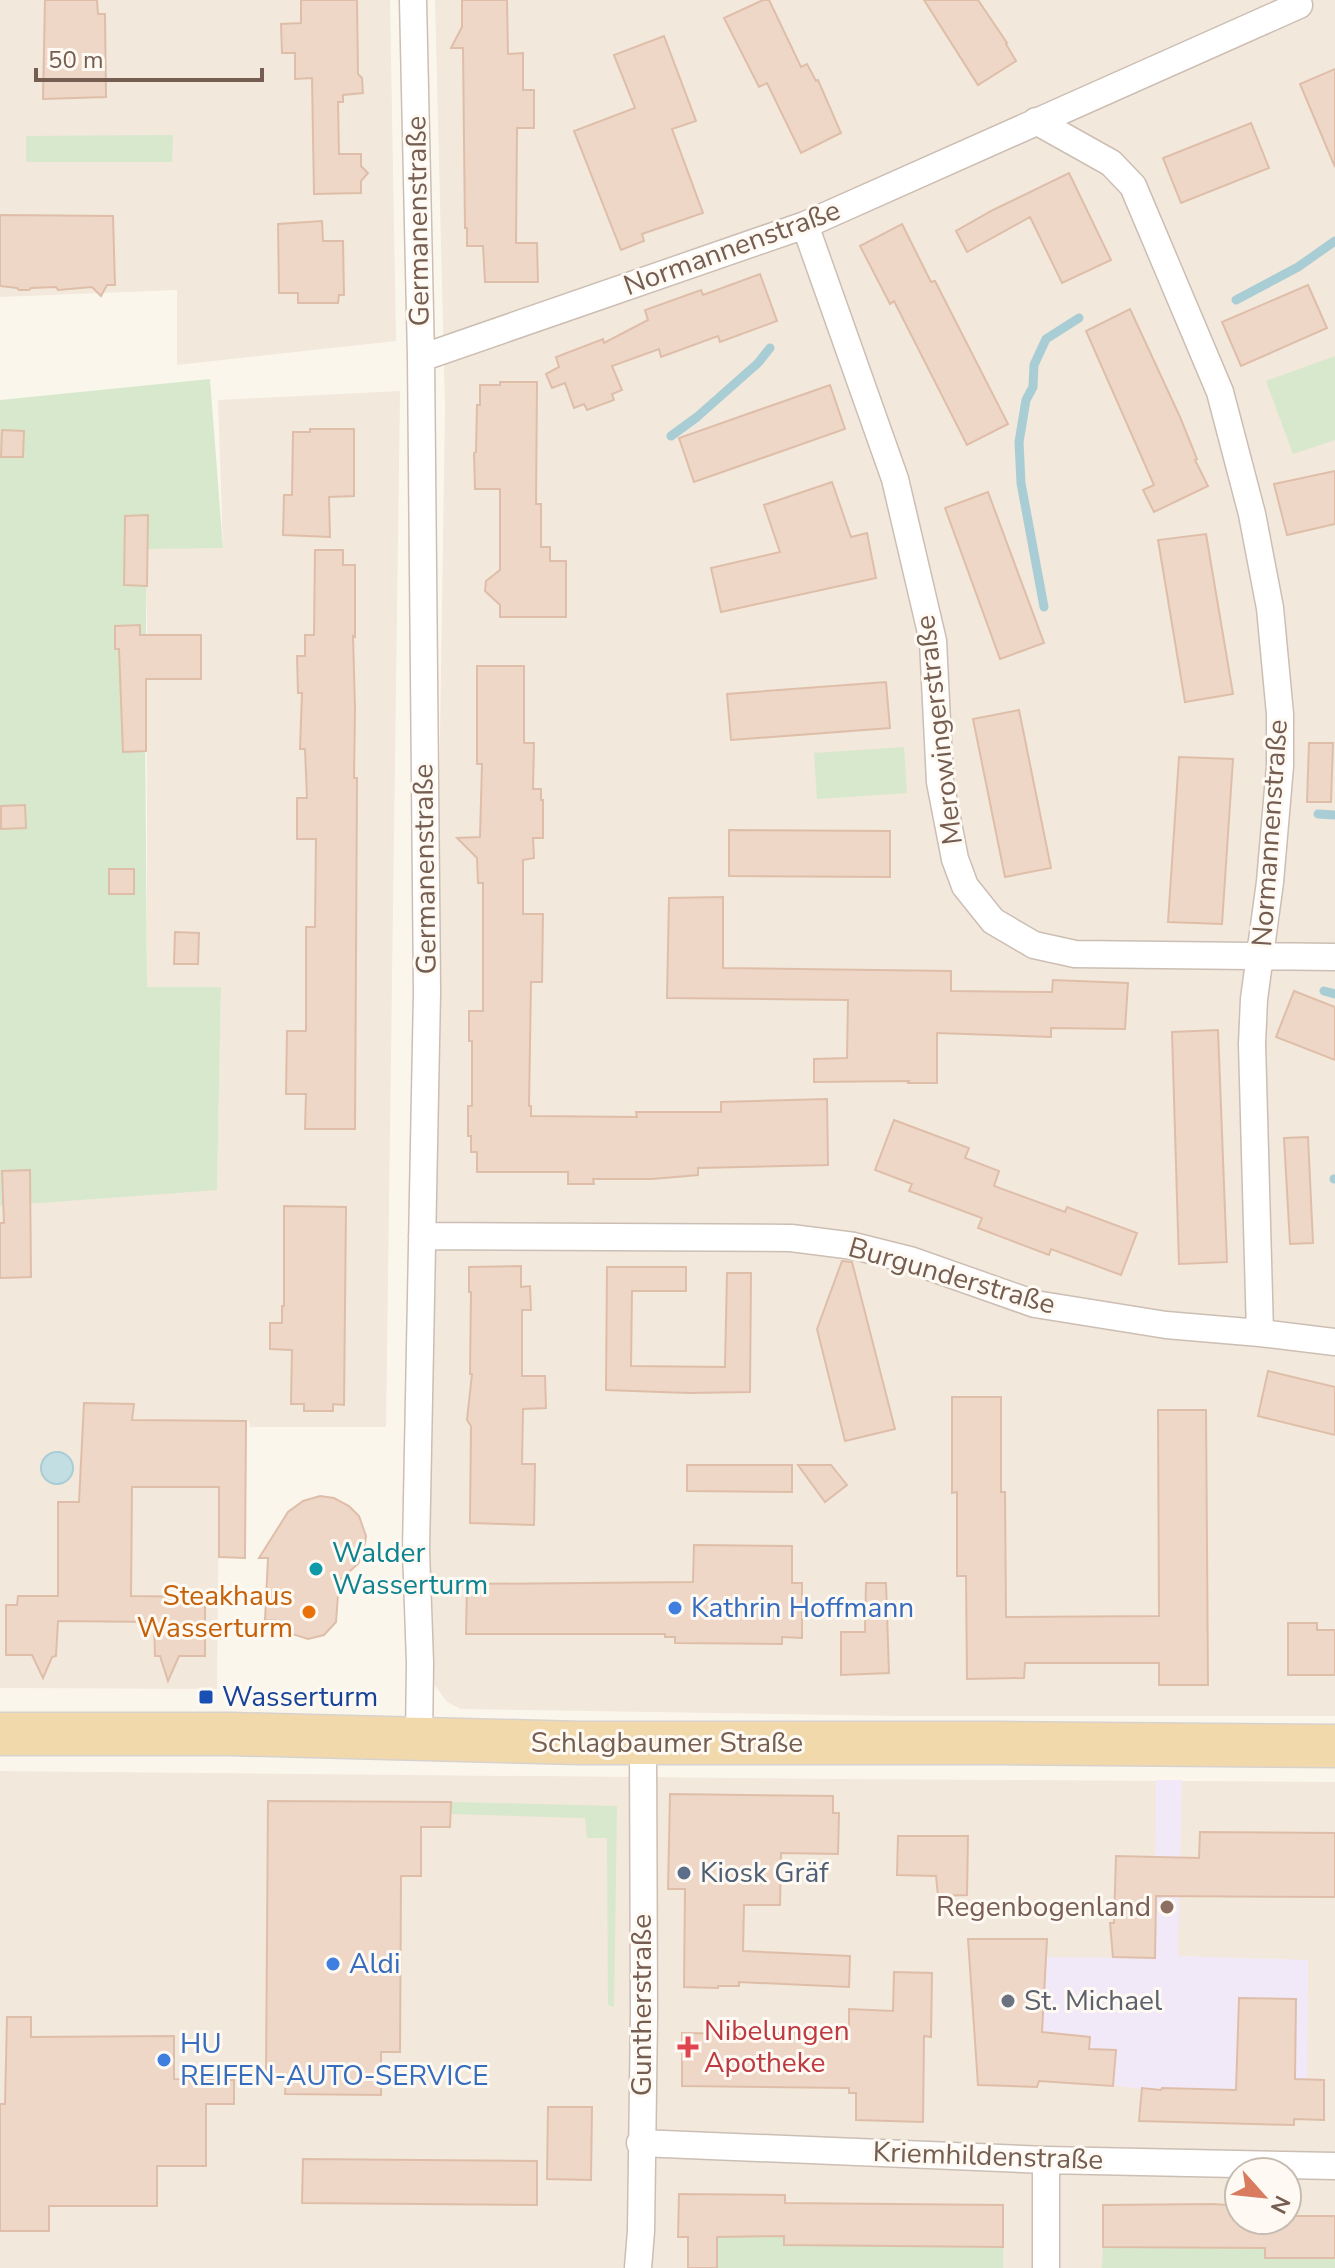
<svg xmlns="http://www.w3.org/2000/svg" width="1335" height="2268" viewBox="0 0 1335 2268" font-family="'Nunito Sans',sans-serif">
  <style>
    .residential { fill: #f2e8db; fill-rule: evenodd }
    .education { fill: #f2e9f8 }
    .green { fill: #d7e8cc }
    .water { fill: #c2dee3; stroke: #a9cdd4; stroke-width: 2 }
    .lines { fill: none; stroke-linecap: round; stroke-linejoin: round }
    .stream { stroke: #a9cdd4; stroke-width: 9 }
    .building { fill: #eed7c7; stroke: #dfbea9; stroke-width: 2 }
    .street-casing { stroke: #cdbeb3; stroke-width: 29 }
    .primary-casing { stroke: #d8d2ce; stroke-width: 45 }
    .street { stroke: #fff; stroke-width: 26 }
    .primary { stroke: #f2d9ac; stroke-width: 42 }
    .culture-dot { fill: #0f9aa8; stroke: #fefaf3; stroke-width: 3 }
    .shop-dot { fill: #3f7fe0; stroke: #fefaf3; stroke-width: 3 }
    .food-dot { fill: #e8710a; stroke: #fefaf3; stroke-width: 3 }
    .transit-dot { fill: #1a4fb4; stroke: #fefaf3; stroke-width: 3 }
    .service-dot { fill: #5c6f8a; stroke: #fefaf3; stroke-width: 3 }
    .education-dot { fill: #8d6e63; stroke: #fefaf3; stroke-width: 3 }
    .worship-dot { fill: #6b7280; stroke: #fefaf3; stroke-width: 3 }
    .health-dot { fill: #e0444e; stroke: #fefaf3; stroke-width: 3 }
    .labels { text-anchor: middle; dominant-baseline: central; stroke-width: 6; stroke-linejoin: round; paint-order: stroke }
    .street-label { font-size: 28px; fill: #755e51; stroke: #fefaf3 }
    .culture-label { font-size: 28px; fill: #0d838f; stroke: #fefaf3; text-anchor: start }
    .food-label { font-size: 28px; fill: #c56008; stroke: #fefaf3; text-anchor: end }
    .shop-label { font-size: 28px; fill: #366cbe; stroke: #fefaf3; text-anchor: start }
    .transit-label { font-size: 28px; fill: #164399; stroke: #fefaf3; text-anchor: start }
    .service-label { font-size: 28px; fill: #4e5e75; stroke: #fefaf3; text-anchor: start }
    .education-label { font-size: 28px; fill: #785e54; stroke: #fefaf3; text-anchor: end }
    .worship-label { font-size: 28px; fill: #5b616d; stroke: #fefaf3; text-anchor: start }
    .health-label { font-size: 28px; fill: #be3a42; stroke: #fefaf3; text-anchor: start }
  </style>
  <rect width="100%" height="100%" fill="#fbf6ec"/>
  <!-- residential -->
  <path class="residential" d="M0 0H390L396 341 177 365V290L0 297Z
    M435 0H1335V1716H898L461 1709 447 1702 432 1682 426 1663 445 406Z
    M400 391 386 1427H250L249 1421H220L217 1689 0 1688V1206L217 1189 221 987 147 988V549L223 547 218 400Z
    M0 1771 836 1779 1335 1782V2268H0ZM1239 2172H1287V2220H1239Z"/>
  <!-- education -->
  <path class="education" d="M1156 1780H1182L1178 1956 1308 1960 1307 2120H1295L1294 2125 1139 2121 1142 2089 1113 2085 1089 2049 1090 2037 1042 2032 1046 1957 1155 1958Z"/>
  <!-- green -->
  <path class="green" d="M173 135 172 162H26V136Z
    M1335 356V440L1293 454 1266 381Z
    M210 379 223 548 147 549 145 713 147 987H221L217 1190 0 1206V400Z
    M904 747 907 793 817 799 814 753Z
    M451 1802 617 1806 614 2007 608 2005 607 1838H587L585 1818 451 1814Z
    M784 2236 785 2245 1003 2247V2268H688H717V2237Z
    M1103 2247 1265 2248 1266 2258H1335V2268H1087H1102Z"/>
  <!-- water -->
  <path class="water" d="M41 1468a16 16 0 1 1 32 0a16 16 0 1 1-32 0Z"/>
  <g class="lines">
    <!-- stream -->
    <path class="stream" d="M1236 300 1298 267 1335 241
      M671 436 697 417 758 363 770 348
      M1044 607 1021 483 1019 442 1026 400 1033 387 1034 365 1046 339 1079 318
      M1318 814 1335 815
      M1324 991 1335 994
      M1334 1179H1335"/>
  </g>
  <!-- building -->
  <path class="building" d="M45 0H97L98 14H105L106 97 43 99Z
    M301 0H357L358 74 362 78 363 93 343 95V102H338L339 154H361V166L368 173 361 181V193L314 194 312 78 295 79V53H282L281 24 301 23Z
    M462 0H507L508 54 523 53V90H534V128H517L516 243H537L538 282H485L483 246H467V228H465L463 48H451L462 27Z
    M763 0H769L801 67 807 64 816 81 818 80 841 133 801 153 767 83 759 87 724 18Z
    M924 0H978L1007 43 1006 44 1016 61 978 85Z
    M664 36 696 121 672 129 703 213 642 234 644 241 621 250 574 131 635 108 614 55Z
    M1335 69V167L1300 84Z
    M1251 123 1269 168 1181 203 1163 158Z
    M1069 173 1111 260 1062 283 1030 217 967 252 956 231 993 210Z
    M0 215 113 216 115 285H107L101 296 92 287 58 290 56 287 31 288 29 290H19L17 288 0 286Z
    M322 221 323 241H343L344 295H339L338 303H298V293H279L278 224Z
    M902 224 931 282 935 281 1008 424 967 445 894 301 890 304 860 246Z
    M760 274 777 321 720 342 718 336 661 357 659 349 612 366 622 390 612 394 614 400 587 410 584 404 574 408 565 383 552 388 546 374 559 367 556 357 603 339 604 343 648 320 645 310 701 290 703 295Z
    M1308 285 1327 328 1241 366 1222 322Z
    M1130 309 1180 417 1197 459 1195 460 1208 486 1154 512 1143 490 1154 485 1086 331Z
    M500 382H537L536 504H541V547H550V561H566V617H500V605L485 591 486 581 500 570V489H475L474 453 476 452 477 405H480V385H500Z
    M830 385 845 429 694 482 679 438Z
    M310 429H354V496L329 497 330 537 283 535 284 495H292L293 432H310Z
    M2 430 24 431 23 457H1Z
    M1335 471V524L1287 535 1274 484Z
    M832 482 851 537 867 533 876 578 721 612 711 568 780 552 764 505Z
    M988 492 1044 643 1000 659 945 508Z
    M148 515 147 586 124 585 125 516Z
    M1206 534 1233 694 1185 702 1158 540Z
    M315 550H343V565H355V637L353 636 355 709 354 778H357L355 1129H305L306 1094H286L287 1031H306V927H315L316 839H297V798H307L305 749H300L302 693H298L297 656H305V635H314Z
    M140 625V635H201V679H146V751L123 752 119 649H115V626Z
    M477 666H524V743H534L533 789H541V800H543V838H533L534 858 523 860V914H543L542 982H531L529 1106H531V1116L637 1117 636 1112H721V1102L827 1099 828 1165 698 1168V1175L652 1179H593L594 1184H568V1172H477V1152H471V1136H468V1106H472V1041H469V1011H483V883H478L477 858 457 838 480 837 482 764H477Z
    M886 682 890 728 731 740 727 694Z
    M1019 710 1051 868 1005 877 973 719Z
    M1309 743H1333L1331 802H1307Z
    M1179 757 1233 759 1222 924 1168 922Z
    M25 805 26 828 1 829V806Z
    M729 830 890 831V877L729 876Z
    M109 869H134V894H109Z
    M723 897V968L951 971V991L1052 992 1053 980 1128 983 1125 1029 1051 1028V1037L937 1033V1083H908L909 1081 814 1082V1059L847 1058 848 1000 667 998 669 898Z
    M175 932 199 933 198 964H174Z
    M1294 991 1335 1007V1060L1276 1037Z
    M1218 1030 1227 1262 1179 1264 1172 1032Z
    M894 1120 969 1148 965 1158 999 1171 994 1186 1065 1212 1067 1207 1137 1233 1121 1275 1051 1249 1049 1255 978 1228 982 1218 909 1191 912 1184 875 1170Z
    M1308 1137 1313 1243 1290 1244 1284 1138Z
    M30 1170 31 1277 0 1278V1223H4L2 1171Z
    M284 1206 346 1207 344 1405 333 1404V1411H304V1404H291L292 1350 270 1349V1323H282V1306H284Z
    M842 1261 852 1262 895 1429 845 1441 817 1329Z
    M521 1266V1287L530 1286 531 1310H522V1376H545L546 1408 523 1409 522 1464H535L534 1525 470 1523 471 1426 467 1420 472 1374H470L471 1292H469V1267Z
    M607 1267H686V1291H632L631 1366 725 1367 727 1273H751L750 1392 689 1393 606 1390Z
    M1268 1371 1335 1387V1435L1258 1416Z
    M952 1397H1001V1492H1005L1006 1617 1159 1616 1158 1410H1206L1208 1685H1159V1663H1025L1024 1678 967 1679 966 1576H957V1492L952 1493Z
    M84 1403 134 1404 132 1420 246 1421 245 1558 219 1557V1487H132L131 1596 205 1597V1656H179L168 1681 160 1656H155L154 1622 58 1621 56 1656 52 1657 43 1678 32 1655H6V1605H17L18 1596H58V1502H79Z
    M687 1465H792V1492L687 1491Z
    M798 1465H831L847 1485 825 1502Z
    M320 1496 334 1498 349 1506 359 1516 366 1536 363 1554 358 1564 339 1581 336 1622 324 1635 308 1639 292 1634 280 1621 265 1620 268 1558H259L288 1512 303 1501Z
    M694 1545 792 1546V1583H802V1638L782 1637V1644L675 1643V1637H665V1634H466L467 1584 693 1582Z
    M866 1583H886L889 1673 841 1675V1632H865Z
    M1288 1623H1317V1630H1335V1675H1288Z
    M670 1794 833 1796V1813H839L838 1854 781 1853 780 1905H744L743 1951 850 1956 849 1987 739 1982V1986H718V1988L684 1987 685 1889H668Z
    M268 1801 451 1802 450 1827H421V1876H401L400 2052H381V2095L285 2094 286 2078 266 2077Z
    M1200 1832 1335 1833V1897L1156 1896 1155 1958 1113 1957 1110 1923H1114L1116 1856 1199 1858Z
    M898 1836H968L967 1895 938 1896 936 1876 897 1875Z
    M968 1939H1047L1042 2032 1090 2037 1089 2049 1116 2050 1113 2086 1039 2081 1037 2087 978 2085Z
    M894 1972 932 1973 931 2037 924 2036 923 2122 856 2120V2093H849V2088L682 2086V2033L767 2034 849 2031V2009L893 2011Z
    M1239 1998 1296 1999 1295 2079 1324 2080V2120L1294 2119V2125L1139 2121 1142 2088 1161 2090 1162 2088 1236 2090Z
    M7 2017H31V2037L174 2036V2079L234 2080V2104H206V2166H157V2206H49V2231H0V2104H5Z
    M548 2107H592L591 2180 547 2179Z
    M303 2159 537 2161V2205L302 2203Z
    M679 2194 785 2195V2203L1003 2205V2247L784 2245V2236L717 2237V2268H688V2237H678Z
    M1214 2204 1239 2206V2220H1287V2216H1335V2258H1265V2248L1103 2247V2205Z"/>
  <g class="lines">
    <defs>
      <path id="street" d="M413 0 421 358 427 992 416 1550 420 1663 419 1738
        M1036 121 1111 163 1133 186 1220 392 1252 514 1270 608 1280 714V766L1270 882 1254 999 1252 1044 1260 1333
        M805 225 895 479 933 641 940 782 955 859 965 886 993 921 1034 945 1075 954 1335 957
        M421 358 805 225 1299 5
        M422 1236 791 1238 854 1246 910 1260 1035 1304 1166 1325 1260 1333 1335 1342
        M640 2143 1046 2160 1335 2166
        M638 2268 641 2231 644 2015 643 1743
        M1046 2268V2160"/>
      <path id="primary" d="M0 1734H231L581 1743H1001L1335 1746"/>
    </defs>
    <!-- street casing -->
    <use href="#street" class="street-casing"/>
    <!-- primary casing -->
    <use href="#primary" class="primary-casing"/>
    <!-- street -->
    <use href="#street" class="street"/>
    <!-- primary -->
    <use href="#primary" class="primary"/>
  </g>
  <!-- markers -->
  <circle class="culture-dot" cx="316" cy="1569" r="8"/>
  <g class="shop-dot">
    <circle cx="675" cy="1608" r="8"/>
    <circle cx="333" cy="1964" r="8"/>
    <circle cx="164" cy="2060" r="8"/>
  </g>
  <circle class="food-dot" cx="309" cy="1612" r="8"/>
  <rect class="transit-dot" x="198" y="1689" width="16" height="16" rx="4"/>
  <circle class="service-dot" cx="684" cy="1873" r="8"/>
  <circle class="education-dot" cx="1167" cy="1907" r="8"/>
  <circle class="worship-dot" cx="1008" cy="2001" r="8"/>
  <path class="health-dot" d="M684 2035h8v8h8v8h-8v8h-8v-8h-8v-8h8z"/>
  <g class="labels">
    <!-- street labels -->
    <g class="street-label">
      <text transform="translate(418 221) rotate(-91)">Germanenstraße</text>
      <text transform="translate(732 248) rotate(-20)">Normannenstraße</text>
      <text transform="translate(939 730) rotate(-97)">Merowingerstraße</text>
      <text transform="translate(1270 833) rotate(-86)">Normannenstraße</text>
      <text transform="translate(425 869) rotate(-91)">Germanenstraße</text>
      <text transform="translate(952 1276) rotate(16)">Burgunderstraße</text>
      <text x="667" y="1743">Schlagbaumer Straße</text>
      <text transform="translate(642 2005) rotate(-90)">Guntherstraße</text>
      <text transform="translate(988 2156) rotate(2)">Kriemhildenstraße</text>
    </g>
    <!-- culture labels -->
    <g class="culture-label">
      <text x="332" y="1553">Walder<tspan x="332" dy="32">Wasserturm</tspan></text>
    </g>
    <!-- food labels -->
    <g class="food-label">
      <text x="293" y="1596">Steakhaus<tspan x="293" dy="32">Wasserturm</tspan></text>
    </g>
    <!-- shop labels -->
    <g class="shop-label">
      <text x="691" y="1608">Kathrin Hoffmann</text>
      <text x="349" y="1964">Aldi</text>
      <text x="180" y="2044">HU<tspan x="180" dy="32">REIFEN-AUTO-SERVICE</tspan></text>
    </g>
    <!-- transit labels -->
    <g class="transit-label">
      <text x="222" y="1697">Wasserturm</text>
    </g>
    <!-- service labels -->
    <g class="service-label">
      <text x="700" y="1873">Kiosk Gräf</text>
    </g>
    <!-- education labels -->
    <g class="education-label">
      <text x="1151" y="1907">Regenbogenland</text>
    </g>
    <!-- worship labels -->
    <g class="worship-label">
      <text x="1024" y="2001">St. Michael</text>
    </g>
    <!-- health labels -->
    <g class="health-label">
      <text x="704" y="2031">Nibelungen<tspan x="704" dy="32">Apotheke</tspan></text>
    </g>
  </g>
  <!-- north arrow -->
  <g transform="translate(1263 2196) rotate(117)"><circle r="38" fill="#fefaf3" stroke="#c7bcb2" stroke-width="2"/>
  <path d="M0-6L14 30L0 20L-14 30Z" fill="#d87b5f"/>
  <text y="-12" font-size="22" font-weight="bold" text-anchor="middle" fill="#755e51">N</text>
  </g>
  <!-- scale -->
  <path d="M36 68v12h226v-12" fill="none" stroke="#755e51" stroke-width="4"/>
  <text x="48" y="68" font-size="24" fill="#755e51" stroke="#fefaf3" stroke-width="6" paint-order="stroke">50 m</text>
</svg>
